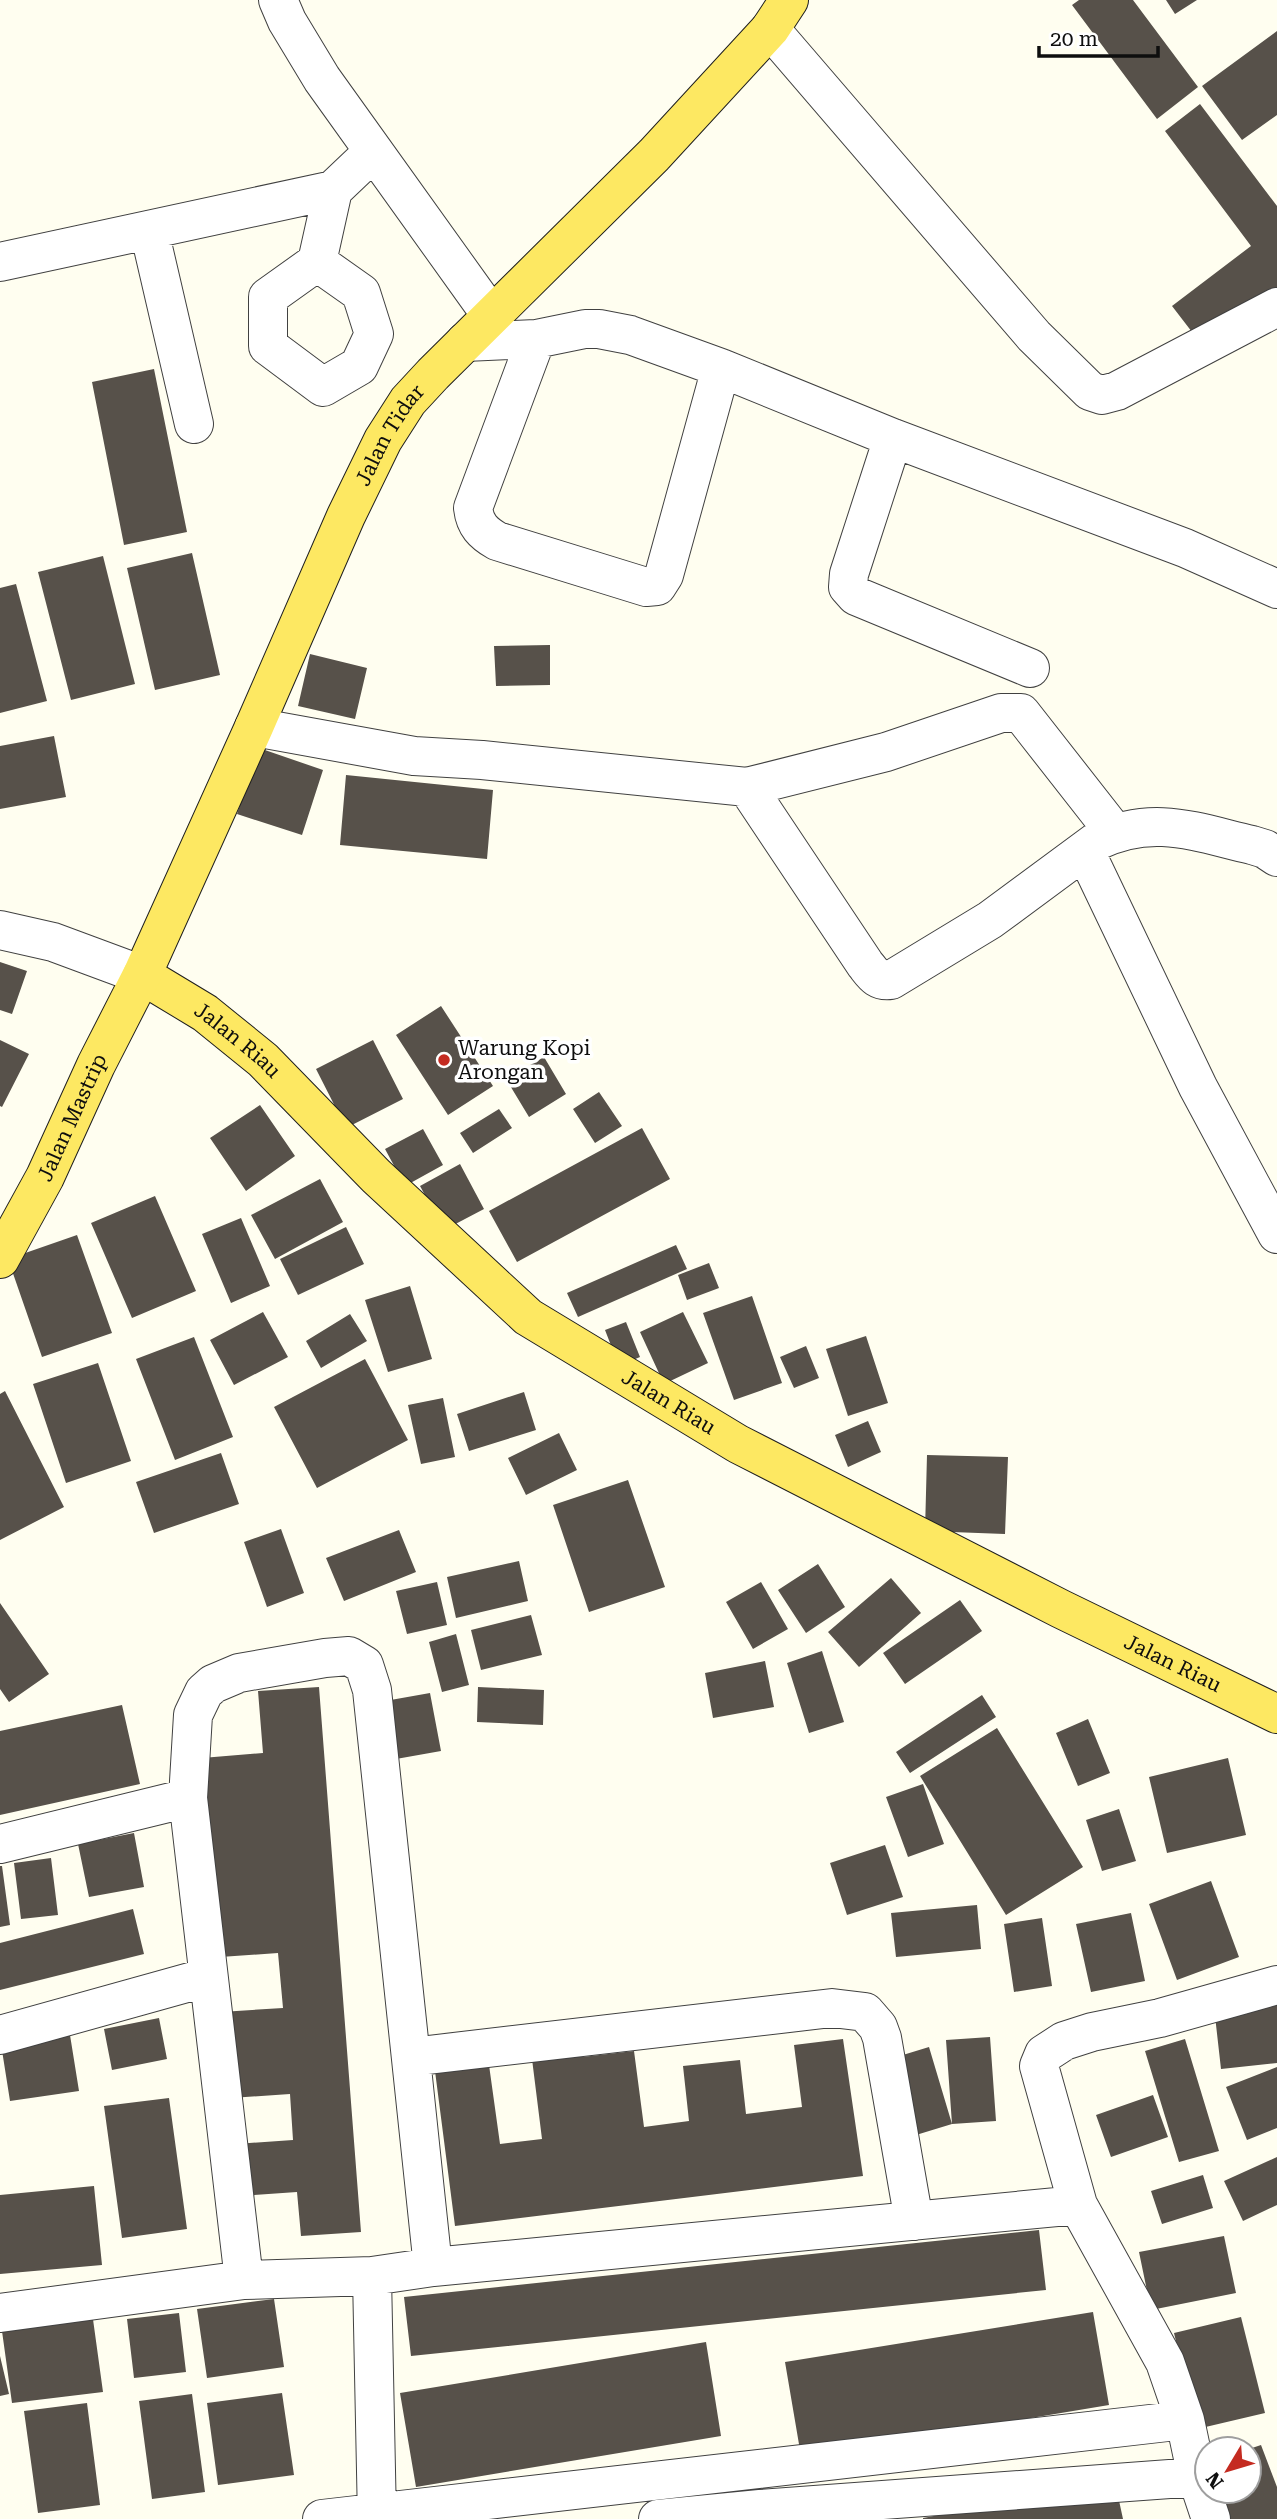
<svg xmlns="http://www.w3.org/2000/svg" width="1277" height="2519" viewBox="0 0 1277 2519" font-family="'Roboto Serif',serif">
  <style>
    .building { fill: #57514a }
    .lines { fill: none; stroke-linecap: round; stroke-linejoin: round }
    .minor-casing { stroke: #414141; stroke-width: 40 }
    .major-casing { stroke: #1f1f1f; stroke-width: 40 }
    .minor { stroke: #fff; stroke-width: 38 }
    .major { stroke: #fde862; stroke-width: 38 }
    .poi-dot { fill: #c42b21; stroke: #fff; stroke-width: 2.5 }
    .labels { text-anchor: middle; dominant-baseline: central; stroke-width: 7; stroke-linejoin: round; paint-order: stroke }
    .street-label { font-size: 21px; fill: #0e0e0e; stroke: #fff }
    .poi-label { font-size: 21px; fill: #0e0e0e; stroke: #fff; text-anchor: start }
  </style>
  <rect width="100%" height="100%" fill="#fffef0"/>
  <!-- building -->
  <path class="building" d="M1079 0H1133L1198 87 1157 119 1072 5Z
    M1166 0H1197L1175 14Z
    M1277 31V115L1242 140 1202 86Z
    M1200 104 1277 206V289L1202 345 1172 306 1251 246 1165 131Z
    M154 369 187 532 124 545 92 382Z
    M192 553 220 675 155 690 127 568Z
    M103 556 135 684 71 700 38 572Z
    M16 584 47 701 0 713V588Z
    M550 645V685L496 686 494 646Z
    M310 654 367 668 355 719 298 706Z
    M54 736 66 797 0 809V746Z
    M259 748 323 770 302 835 237 814Z
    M346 775 493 790 487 859 340 845Z
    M0 962 27 971 12 1014 0 1010Z
    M441 1006 493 1086 448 1115 396 1035Z
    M0 1040 29 1054 2 1107 0 1106Z
    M373 1040 403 1099 346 1128 316 1069Z
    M544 1057 566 1094 529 1117 506 1079Z
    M599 1092 622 1126 595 1143 573 1109Z
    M260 1105 295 1156 246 1191 210 1138Z
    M499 1109 512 1128 473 1153 460 1133Z
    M642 1128 670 1179 517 1262 489 1211Z
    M423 1129 443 1165 405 1186 385 1149Z
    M460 1164 484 1209 444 1230 420 1186Z
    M320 1179 343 1222 275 1259 251 1215Z
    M155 1196 196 1291 132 1318 91 1223Z
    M241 1218 270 1286 231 1303 202 1234Z
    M346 1227 364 1264 298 1295 280 1259Z
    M77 1235 112 1333 42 1357 8 1259Z
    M676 1245 687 1269 578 1317 567 1293Z
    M709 1263 719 1288 687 1300 678 1275Z
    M410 1286 432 1359 388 1372 365 1300Z
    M752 1296 782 1383 734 1400 703 1313Z
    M263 1312 288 1357 234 1385 210 1340Z
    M683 1312 708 1363 664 1384 640 1332Z
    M350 1314 367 1341 321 1368 306 1341Z
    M626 1322 640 1357 619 1366 605 1330Z
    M866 1336 888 1403 848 1416 826 1349Z
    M194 1337 233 1437 175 1460 136 1359Z
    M806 1346 819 1378 794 1388 780 1357Z
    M365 1359 408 1440 317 1488 274 1407Z
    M98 1363 131 1461 66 1483 33 1384Z
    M5 1391 64 1507 0 1540V1394Z
    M524 1392 536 1430 469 1451 457 1414Z
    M443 1398 455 1457 421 1464 408 1405Z
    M868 1421 881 1452 848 1467 835 1435Z
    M559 1433 577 1470 526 1495 508 1458Z
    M221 1453 239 1504 154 1533 136 1482Z
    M927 1455 1008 1457 1005 1534 925 1531Z
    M628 1480 665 1587 589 1612 553 1505Z
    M281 1529 304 1593 267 1607 244 1542Z
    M399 1530 416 1572 344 1601 326 1558Z
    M519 1561 528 1601 456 1618 447 1577Z
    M818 1564 845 1607 806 1633 778 1590Z
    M891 1578 921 1613 859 1667 828 1632Z
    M437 1582 447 1625 407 1634 396 1591Z
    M761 1582 788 1629 753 1649 726 1602Z
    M960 1600 982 1631 905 1684 883 1653Z
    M0 1603 49 1674 9 1702 0 1689Z
    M531 1615 542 1655 481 1670 471 1630Z
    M456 1634 469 1685 442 1692 429 1642Z
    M822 1651 844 1722 809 1733 787 1663Z
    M765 1661 774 1707 713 1718 705 1673Z
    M319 1687 361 2232 301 2236 297 2192 241 2196 236 2144 293 2140 290 2094 231 2098 221 2012 283 2008 278 1953 206 1958 202 1758 263 1753 258 1691Z
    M478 1687 544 1690 543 1725 477 1722Z
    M430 1693 441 1751 396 1759 385 1701Z
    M982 1695 996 1717 910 1773 896 1752Z
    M122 1705 140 1784 0 1815V1731Z
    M1088 1719 1110 1773 1078 1786 1056 1733Z
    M997 1728 1083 1867 1006 1915 920 1776Z
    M1228 1758 1246 1835 1167 1853 1149 1777Z
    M923 1784 944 1844 908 1857 886 1797Z
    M1119 1809 1136 1861 1102 1871 1086 1820Z
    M134 1833 144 1887 89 1897 78 1844Z
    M885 1845 903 1897 847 1915 830 1863Z
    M51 1858 58 1915 21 1919 14 1863Z
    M0 1866H2L10 1925 0 1927Z
    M1211 1881 1239 1957 1177 1980 1149 1904Z
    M977 1905 981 1949 896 1957 891 1913Z
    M133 1909 144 1954 0 1990V1943Z
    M1131 1913 1145 1981 1091 1992 1076 1924Z
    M1042 1918 1052 1986 1014 1992 1004 1924Z
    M1277 2001V2063L1221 2069 1214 2007Z
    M159 2018 167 2059 112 2070 104 2029Z
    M70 2035 79 2091 10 2101 1 2044Z
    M990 2037 996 2121 952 2124 916 2135 893 2058 929 2047 952 2124 946 2040Z
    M843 2039 863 2176 455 2226 435 2071 489 2065 500 2144 542 2139 532 2059 581 2053 582 2057 634 2051 644 2127 689 2121 683 2066 740 2060 746 2114 802 2107 794 2045Z
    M1185 2039 1219 2151 1179 2162 1145 2051Z
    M1277 2067V2128L1247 2140 1226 2087Z
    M1153 2095 1168 2137 1111 2157 1096 2115Z
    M169 2098 187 2229 122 2238 104 2106Z
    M1277 2157V2205L1243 2221 1224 2181Z
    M1203 2175 1213 2208 1162 2224 1151 2191Z
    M94 2186 102 2265 0 2274V2195Z
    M1039 2230 1046 2290 411 2356 404 2297Z
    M1224 2236 1236 2293 1151 2310 1139 2252Z
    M274 2299 284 2367 207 2378 197 2309Z
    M92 2312 103 2392 12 2403 1 2324Z
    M1093 2312 1109 2405 801 2456 785 2362Z
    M179 2313 186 2372 134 2378 127 2319Z
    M1241 2317 1265 2413 1197 2429 1174 2333Z
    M706 2342 721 2436 416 2487 400 2393Z
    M0 2356 9 2394 0 2396Z
    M282 2393 294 2475 218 2485 207 2403Z
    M192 2394 205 2492 152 2499 139 2401Z
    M87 2403 100 2505 38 2513 24 2411Z
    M1261 2445 1277 2487V2519H1230L1219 2491H1249V2449Z
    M1115 2482 1123 2519H923V2518Z"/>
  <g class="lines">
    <defs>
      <path id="minor" d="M278 0 287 21 322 79 491 315
        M770 29 1034 336 1090 391 1102 395 1117 391 1277 307
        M149 230 194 424
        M0 262 333 190
        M317 262 361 293 374 334 359 366 323 387 268 346V297Z
        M317 262 333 190 373 152
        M536 339 473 508C475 525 483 533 497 541L646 587 657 586 664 575 721 368
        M465 342 536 339 585 329H599L630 335 721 368 893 438 1185 548 1277 589
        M893 438 849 574 848 587 856 596 1030 668
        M254 727 414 756 482 760 747 787 886 752 1001 713H1021L1115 833
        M747 787 865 964C873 974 877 982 891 980L990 920 1097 841C1153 814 1195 832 1252 845L1265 849 1277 857
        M1085 851 1198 1087 1277 1234
        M0 930 53 942 142 975
        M0 1844 188 1798
        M0 2035 208 1977
        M411 2057 832 2008 865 2012 878 2027 882 2038 914 2221
        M372 2276 377 2519
        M244 2280 188 1798 193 1715 204 1692 213 1684 239 1673 325 1658 349 1656 364 1665 372 1690 433 2267
        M0 2313 244 2280 372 2276 433 2267 1078 2205
        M322 2519 1185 2420
        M658 2519 760 2509 1197 2477
        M1211 2519 1197 2477 1185 2420 1165 2362 1078 2205 1039 2066 1044 2054 1064 2041 1092 2032 1160 2018 1277 1985"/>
      <g id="major">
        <path id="s1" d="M142 975 205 1013 263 1060 376 1176 528 1317 738 1444 1061 1609 1277 1714"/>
        <path id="s2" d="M0 1259 45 1177 96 1065 142 975 254 727 346 516 383 440 408 401 433 374 654 155 770 29 789 0"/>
      </g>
    </defs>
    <!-- minor casing -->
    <use href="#minor" class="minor-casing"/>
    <!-- major casing -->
    <use href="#major" class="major-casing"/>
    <!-- minor -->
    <use href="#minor" class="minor"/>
    <!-- major -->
    <use href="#major" class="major"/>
  </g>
  <!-- markers -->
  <circle class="poi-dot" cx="444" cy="1060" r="7"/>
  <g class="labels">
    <!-- street labels -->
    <g class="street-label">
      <text stroke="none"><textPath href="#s2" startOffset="912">Jalan Tidar</textPath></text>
      <text stroke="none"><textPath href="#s1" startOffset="116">Jalan Riau</textPath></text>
      <text stroke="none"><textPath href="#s2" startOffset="159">Jalan Mastrip</textPath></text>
      <text stroke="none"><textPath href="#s1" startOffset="682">Jalan Riau</textPath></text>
      <text stroke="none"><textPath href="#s1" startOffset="1250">Jalan Riau</textPath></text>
    </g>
    <!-- poi labels -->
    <g class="poi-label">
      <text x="458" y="1048">Warung Kopi<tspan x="458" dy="24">Arongan</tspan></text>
    </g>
  </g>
  <!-- north arrow -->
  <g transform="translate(1228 2470) rotate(232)"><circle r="33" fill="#ffffff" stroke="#9f9f9f" stroke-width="2"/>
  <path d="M0-5L12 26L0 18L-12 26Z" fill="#c42b21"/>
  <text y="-10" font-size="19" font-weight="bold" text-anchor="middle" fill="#0e0e0e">N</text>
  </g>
  <!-- scale -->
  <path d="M1039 46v10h119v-10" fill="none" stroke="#0e0e0e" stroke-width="3.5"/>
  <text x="1050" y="46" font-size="21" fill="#0e0e0e" stroke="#ffffff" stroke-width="5" paint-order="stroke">20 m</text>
</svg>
